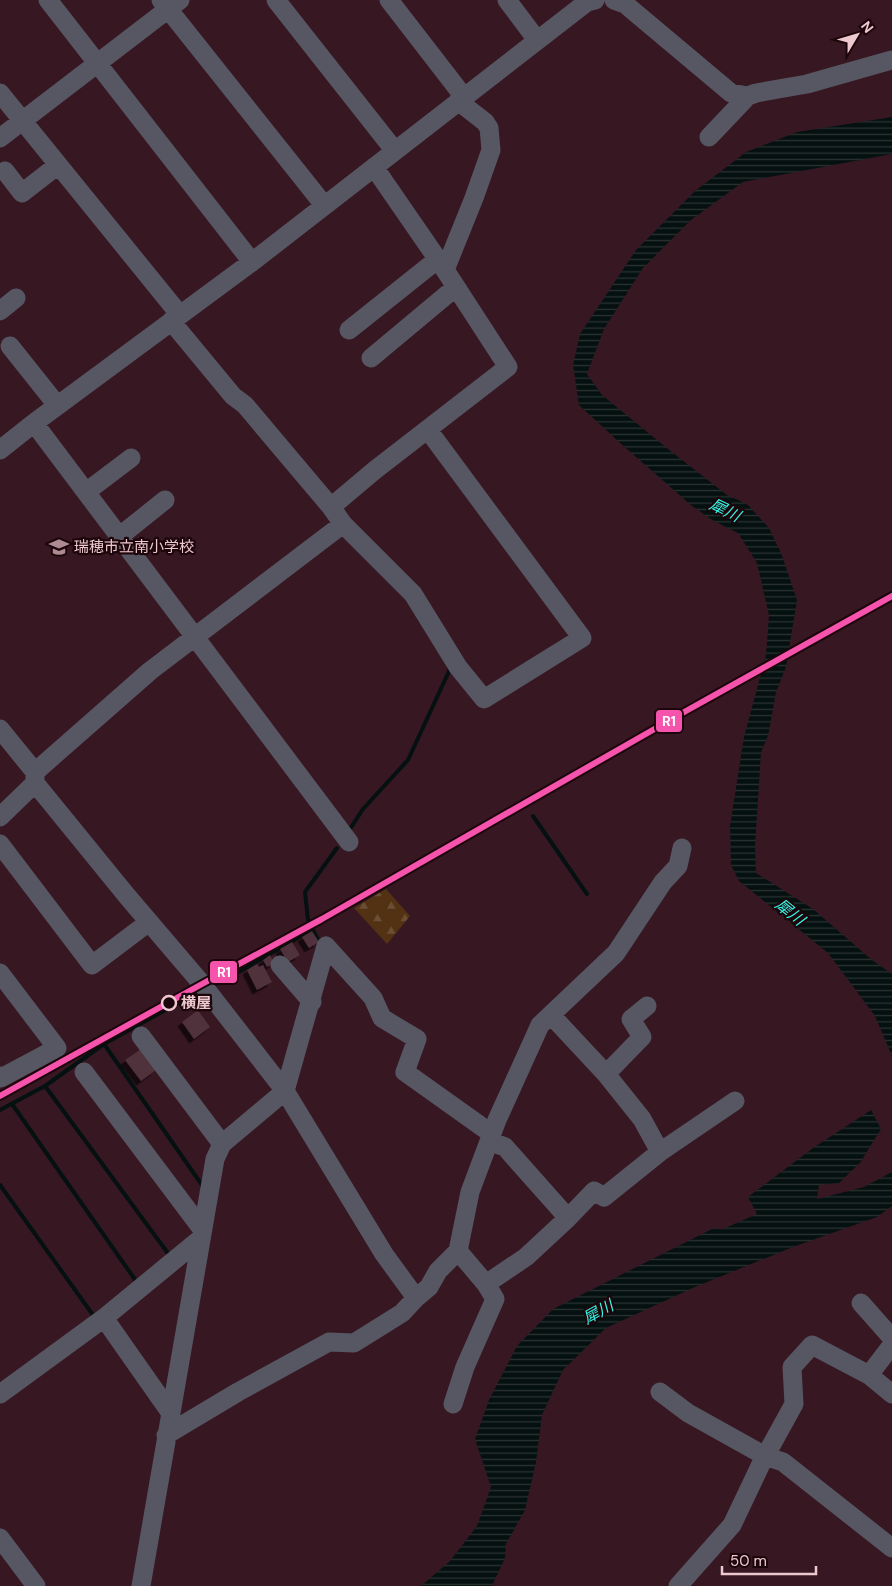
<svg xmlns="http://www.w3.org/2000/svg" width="892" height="1586" viewBox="0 0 892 1586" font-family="'DM Sans','Noto Sans JP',sans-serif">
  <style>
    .forest { fill: url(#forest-firs) }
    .water { fill: url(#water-rules) }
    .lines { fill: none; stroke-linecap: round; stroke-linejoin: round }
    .stream { stroke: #051110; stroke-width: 4 }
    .building { fill: #4f303a; filter: url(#shadow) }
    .minor { stroke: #565762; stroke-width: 19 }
    .rail-1-casing { stroke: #1c050b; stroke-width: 10 }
    .rail-1 { stroke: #f653ac; stroke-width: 6 }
    .stop-dot { fill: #1c050b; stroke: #eec8cf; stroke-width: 2.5 }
    .labels { text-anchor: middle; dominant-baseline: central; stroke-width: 4.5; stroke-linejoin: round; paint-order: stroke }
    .poi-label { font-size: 15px; fill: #eec8cf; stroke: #1c050b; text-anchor: start }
    .stop-label { font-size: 15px; font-weight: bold; fill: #eec8cf; stroke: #1c050b; text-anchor: start }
    .water-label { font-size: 16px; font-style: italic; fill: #35f5e3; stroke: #1c050b }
    .line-badge { stroke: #1c050b; stroke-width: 2 }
    .badge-label { font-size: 14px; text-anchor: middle; font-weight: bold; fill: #fff }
  </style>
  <defs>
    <pattern id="forest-firs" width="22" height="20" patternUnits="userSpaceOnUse" patternTransform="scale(1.25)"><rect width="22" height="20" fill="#533214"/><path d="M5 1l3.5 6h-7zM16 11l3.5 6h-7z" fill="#6c4e35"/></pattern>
    <pattern id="water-rules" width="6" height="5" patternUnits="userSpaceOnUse" patternTransform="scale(1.25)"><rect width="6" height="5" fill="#051110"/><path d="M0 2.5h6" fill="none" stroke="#2a3232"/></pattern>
    <filter id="shadow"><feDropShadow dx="-4.5" dy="4.5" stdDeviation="0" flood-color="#0009"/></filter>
  </defs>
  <rect width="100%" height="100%" fill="#371722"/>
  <!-- forest -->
  <path class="forest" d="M386 889 410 916 387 944 354 908Z"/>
  <!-- water -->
  <path class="water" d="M892 117V154L743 182 691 220 643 268 604 329 587 374 602 395 673 453 727 495 747 504 769 528 781 553 797 600 786 667 776 692 768 736 761 752 755 847 756 873 813 909 872 960 892 974V1056L875 1016 828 953 739 881 731 865 730 826 744 737 766 655 769 615 757 563 738 533 714 521 692 506 619 442 579 405 573 365 580 334 636 250 695 191 746 152 797 132Z
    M871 1110 881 1129 860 1163 839 1183 819 1185 817 1199 864 1187 892 1172V1206L877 1217 793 1247 695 1287 606 1328 563 1370 542 1415 536 1462 525 1510 506 1544 505 1558 492 1586H421L450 1561 477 1526 491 1487 475 1439 489 1400 517 1346 553 1309 714 1228 723 1229 757 1214 748 1197 813 1148Z"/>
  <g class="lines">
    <!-- stream -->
    <path class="stream" d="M533 816 587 894
      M350 829 363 809 408 760 450 669 449 667
      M320 944 308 920 305 892 337 848
      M210 987 239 972 313 929
      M104 1044 204 1188
      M45 1086 170 1256
      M12 1104 136 1281
      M0 1110 45 1086 104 1044 198 992
      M0 1185 93 1315"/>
  </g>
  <!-- building -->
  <path class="building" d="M312 931 319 942 309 948 302 937Z
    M292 942 300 955 288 962 280 949Z
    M270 955 274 963 267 967 263 960Z
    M257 964 259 967 263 965 272 982 257 990 247 970Z
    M198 1010 210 1027 194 1039 182 1022Z
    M141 1049 156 1070 141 1081 125 1060Z"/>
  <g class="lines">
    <!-- minor -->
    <path class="minor" d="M48 0 252 262
      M161 0 324 205
      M276 0 395 151
      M389 0 464 97
      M507 0 537 40
      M614 0 625 4 731 93 748 96
      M0 93 180 315
      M709 137 748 96 756 93 807 84 892 60
      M0 138 180 0
      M5 171 22 193 58 165
      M445 270 474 198 491 150 489 128 485 122 458 101
      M0 311 16 298
      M171 321 233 396 245 405 331 507 343 524 413 594 458 667 484 699 582 638 428 430
      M349 330 438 259
      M10 346 57 405
      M371 358 456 287
      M34 423 349 842
      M0 450 34 423 252 262 587 2 595 0
      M86 492 131 458
      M331 507 375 470 508 367 445 270 374 167
      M120 536 165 500
      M0 729 35 772V783L127 896 202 984 285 1091 384 1254 416 1298
      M35 772 150 671 343 524
      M0 817 35 783
      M0 844 92 965 149 922
      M326 946 373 998 382 1018 417 1039 405 1072 492 1134
      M280 965 312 1002
      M0 973 57 1048 1 1078 0 1076
      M551 1015 606 1074 642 1119 660 1152
      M141 1036 222 1144
      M84 1072 202 1229
      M606 1074 642 1037 631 1019 647 1006
      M489 1141 505 1147 568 1218 594 1191 604 1197 660 1152 735 1101
      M486 1284 526 1257 568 1218
      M861 1303 892 1338
      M104 1318 170 1412
      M869 1375 892 1345
      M660 1392 688 1413 765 1456 783 1462 892 1548
      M0 1394 104 1318 200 1239
      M453 1404 465 1367 495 1299 486 1284 458 1251
      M166 1435 238 1392 329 1342 354 1343 402 1313 416 1298 429 1287 438 1271 458 1251 470 1192 497 1120 540 1025 616 953 663 882 678 866 682 848
      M0 1538 36 1586
      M141 1586 215 1159 222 1144 285 1091 326 946
      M678 1586 732 1525 761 1464 794 1404 792 1367 812 1345 869 1375 892 1394"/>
    <defs>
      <path id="rail-1" d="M0 1096 202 984 322 919 686 711 892 596"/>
    </defs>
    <!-- rail-1 casing -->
    <use href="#rail-1" class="rail-1-casing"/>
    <!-- rail-1 -->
    <use href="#rail-1" class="rail-1"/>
  </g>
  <!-- icons -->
  <defs>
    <symbol id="school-bare" viewBox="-9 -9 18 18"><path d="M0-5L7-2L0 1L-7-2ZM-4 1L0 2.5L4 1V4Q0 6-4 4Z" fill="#ae8a92" stroke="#1c050b" stroke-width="2.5" paint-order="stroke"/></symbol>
  </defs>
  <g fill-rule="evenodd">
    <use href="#school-bare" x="45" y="533" width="28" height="28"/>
  </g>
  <!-- markers -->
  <circle class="stop-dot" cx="169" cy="1003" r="7"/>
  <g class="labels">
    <!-- poi labels -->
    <g class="poi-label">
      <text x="74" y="547">瑞穂市立南小学校</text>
    </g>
    <!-- stop labels -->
    <g class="stop-label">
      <text x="181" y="1003">横屋</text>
    </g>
    <!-- water labels -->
    <g class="water-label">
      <text transform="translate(725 510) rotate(26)">犀川</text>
      <text transform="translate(790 912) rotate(39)">犀川</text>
      <text transform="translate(598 1312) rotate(-29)">犀川</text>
    </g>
  </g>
  <g class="line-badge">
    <rect x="655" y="709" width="28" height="24" rx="5" fill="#f653ac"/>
    <rect x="209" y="960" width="29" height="24" rx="5" fill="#f653ac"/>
  </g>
  <g class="badge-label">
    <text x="669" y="726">R1</text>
    <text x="224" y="977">R1</text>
  </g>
  <!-- north arrow -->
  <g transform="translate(857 35) rotate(52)" stroke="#1c050b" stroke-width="4" paint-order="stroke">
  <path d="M0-4L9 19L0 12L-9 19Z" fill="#eec8cf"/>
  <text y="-8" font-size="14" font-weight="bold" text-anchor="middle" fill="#eec8cf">N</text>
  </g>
  <!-- scale -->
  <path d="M722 1566v8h94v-8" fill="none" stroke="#eec8cf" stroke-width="2.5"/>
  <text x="730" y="1566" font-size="15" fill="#eec8cf" stroke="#1c050b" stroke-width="4" paint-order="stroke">50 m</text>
</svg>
